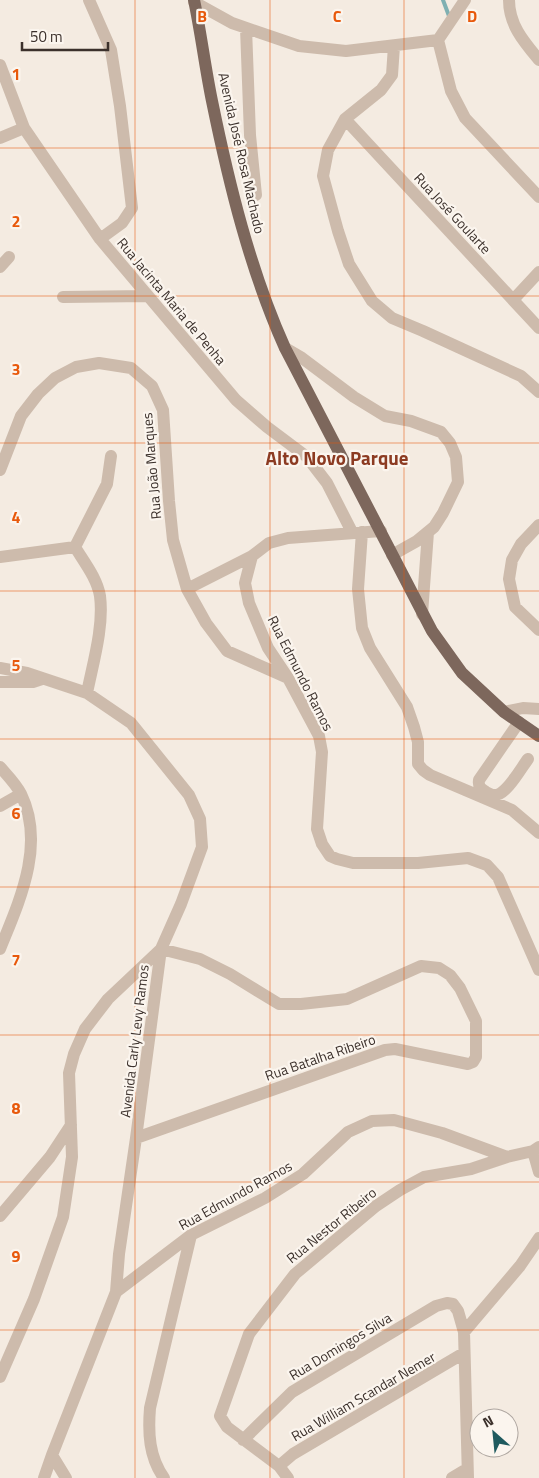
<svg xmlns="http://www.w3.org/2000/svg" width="539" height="1478" viewBox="0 0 539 1478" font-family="'Titillium Web',sans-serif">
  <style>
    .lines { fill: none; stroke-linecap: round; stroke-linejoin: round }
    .stream { stroke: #7fb0b2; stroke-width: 4 }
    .minor { stroke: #cdbbac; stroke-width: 12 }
    .major { stroke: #7d675c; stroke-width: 12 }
    .grid { fill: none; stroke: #e8590c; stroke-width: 1; stroke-opacity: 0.55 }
    .labels { text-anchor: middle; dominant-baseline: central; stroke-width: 4.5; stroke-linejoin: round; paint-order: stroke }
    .street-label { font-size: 14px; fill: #3b302b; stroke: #fbf5ee }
    .district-label { font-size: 19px; font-weight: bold; fill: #8c3b22; stroke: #fbf5ee }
    .grid-label { font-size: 16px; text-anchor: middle; font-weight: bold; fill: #e8590c; stroke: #fbf5ee; stroke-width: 4.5; stroke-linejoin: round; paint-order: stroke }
  </style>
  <rect width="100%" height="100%" fill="#f4ebe1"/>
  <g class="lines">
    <!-- stream -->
    <path class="stream" d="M443 0 449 16"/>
    <!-- minor -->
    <path class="minor" d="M89 0 111 50 120 106 132 208 122 223 100 239
      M509 0C509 25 524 42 539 60
      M194 2 232 23 299 46 346 51 438 40
      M246 28 250 135 256 195
      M438 40 451 91 465 118 539 197
      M438 40 465 0
      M394 46 392 75 381 90 345 119 328 150 323 176 338 231 349 264 372 301 392 318 423 331 521 376 539 392
      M0 65 24 128 100 239 236 400 267 427 307 457 327 483 352 532
      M345 119 539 328
      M0 138 24 128
      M0 267 9 257
      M63 297 148 296
      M513 300 539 272
      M285 348 302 358 354 397 385 416 411 421 441 432 450 443 456 457 458 482 443 513 434 527 417 541 392 555
      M0 470 21 416 38 394 55 378 76 367 99 363 131 368 152 386 163 410 169 501 173 540 187 589 206 623 227 651 288 678
      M539 525 521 544 512 560 509 579 515 607 539 630
      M381 531 288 538 269 543 252 556 245 583 249 603 268 648 288 678 319 736 322 752 317 829 322 844 330 856 337 859 353 863H418L468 858 487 865 498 877 539 970
      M362 532 358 589 362 628 370 648 407 707 414 727 418 742V764L423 770 430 775 512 810 539 833
      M75 547C84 562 97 578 100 596 104 626 93 663 87 693
      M75 547 107 484 111 456
      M0 557 75 547
      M187 589 252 556
      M422 614 428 532
      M0 668 27 673 87 693 131 723 189 795 200 819 202 847 181 904 161 949 136 1138 119 1254 116 1292 52 1455 44 1478
      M0 682H33L42 679
      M504 712 523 708 539 709
      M519 722 479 780C478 787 481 789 486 792 488 793 492 795 494 795 506 796 521 768 528 759
      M0 767C7 775 16 784 21 794 46 845 19 902 0 949
      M0 806 21 794
      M533 1151 539 1172
      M0 1216 50 1157 71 1125
      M116 1292 191 1235 265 1198 303 1174 348 1132 372 1121 394 1120 442 1133 507 1157 533 1151 539 1147
      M464 1332 520 1266 539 1238
      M0 1377 34 1299 63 1217 72 1157 69 1073 74 1054 85 1029 108 999 161 949 200 959 230 974 279 1004H301L347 999 421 966 439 968 450 975 460 988 476 1021V1057L473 1062 468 1064 395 1049 385 1050 136 1138
      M243 1440 292 1392 436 1306 447 1303 453 1304 458 1311 464 1332 468 1478
      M52 1455 66 1478
      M279 1466 293 1454 464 1353
      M164 1478C149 1457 148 1433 150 1408L191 1235
      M288 1478 279 1466 227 1427 220 1416 249 1334 295 1274 376 1206 400 1190 424 1177 471 1169 507 1157
      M452 1478 467 1469"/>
    <!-- major -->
    <path class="major" d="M194 0C201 33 205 67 212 101 229 184 250 270 285 348L432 631 462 673 504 712 539 736"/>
  </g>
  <!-- grid -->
  <path class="grid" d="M135 0V1478M270 0V1478M404 0V1478M0 148H539M0 296H539M0 443H539M0 591H539M0 739H539M0 887H539M0 1035H539M0 1182H539M0 1330H539"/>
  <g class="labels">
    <!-- street labels -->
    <g class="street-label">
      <text transform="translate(242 153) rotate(77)">Avenida José Rosa Machado</text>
      <text transform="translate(453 213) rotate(47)">Rua José Goularte</text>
      <text transform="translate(172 301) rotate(50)">Rua Jacinta Maria de Penha</text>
      <text transform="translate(151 466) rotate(-95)">Rua João Marques</text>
      <text transform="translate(301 673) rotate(63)">Rua Edmundo Ramos</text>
      <text transform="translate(134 1041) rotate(-83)">Avenida Carly Levy Ramos</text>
      <text transform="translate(320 1057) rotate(-19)">Rua Batalha Ribeiro</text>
      <text transform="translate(235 1195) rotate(-29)">Rua Edmundo Ramos</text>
      <text transform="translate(331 1225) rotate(-39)">Rua Nestor Ribeiro</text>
      <text transform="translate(340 1346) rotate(-31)">Rua Domingos Silva</text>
      <text transform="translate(363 1396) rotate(-30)">Rua William Scandar Nemer</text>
    </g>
    <!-- district labels -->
    <g class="district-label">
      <text x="337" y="457">Alto Novo Parque</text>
    </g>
  </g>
  <g class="grid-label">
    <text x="202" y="22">B</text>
    <text x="337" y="22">C</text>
    <text x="472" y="22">D</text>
    <text x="16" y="80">1</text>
    <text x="16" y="227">2</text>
    <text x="16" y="375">3</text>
    <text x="16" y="523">4</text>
    <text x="16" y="671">5</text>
    <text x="16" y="819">6</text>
    <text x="16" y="966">7</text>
    <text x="16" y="1114">8</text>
    <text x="16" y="1262">9</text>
  </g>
  <!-- north arrow -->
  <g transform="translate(494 1433) rotate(333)"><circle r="24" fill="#fbf5ee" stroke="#aea6a0"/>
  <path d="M0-4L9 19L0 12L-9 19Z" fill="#1f5a5e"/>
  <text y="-8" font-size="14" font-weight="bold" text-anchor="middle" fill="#3b302b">N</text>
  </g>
  <!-- scale -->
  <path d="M22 42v8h86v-8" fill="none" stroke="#3b302b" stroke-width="2.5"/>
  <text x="30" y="42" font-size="15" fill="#3b302b" stroke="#fbf5ee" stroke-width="4" paint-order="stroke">50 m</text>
</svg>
